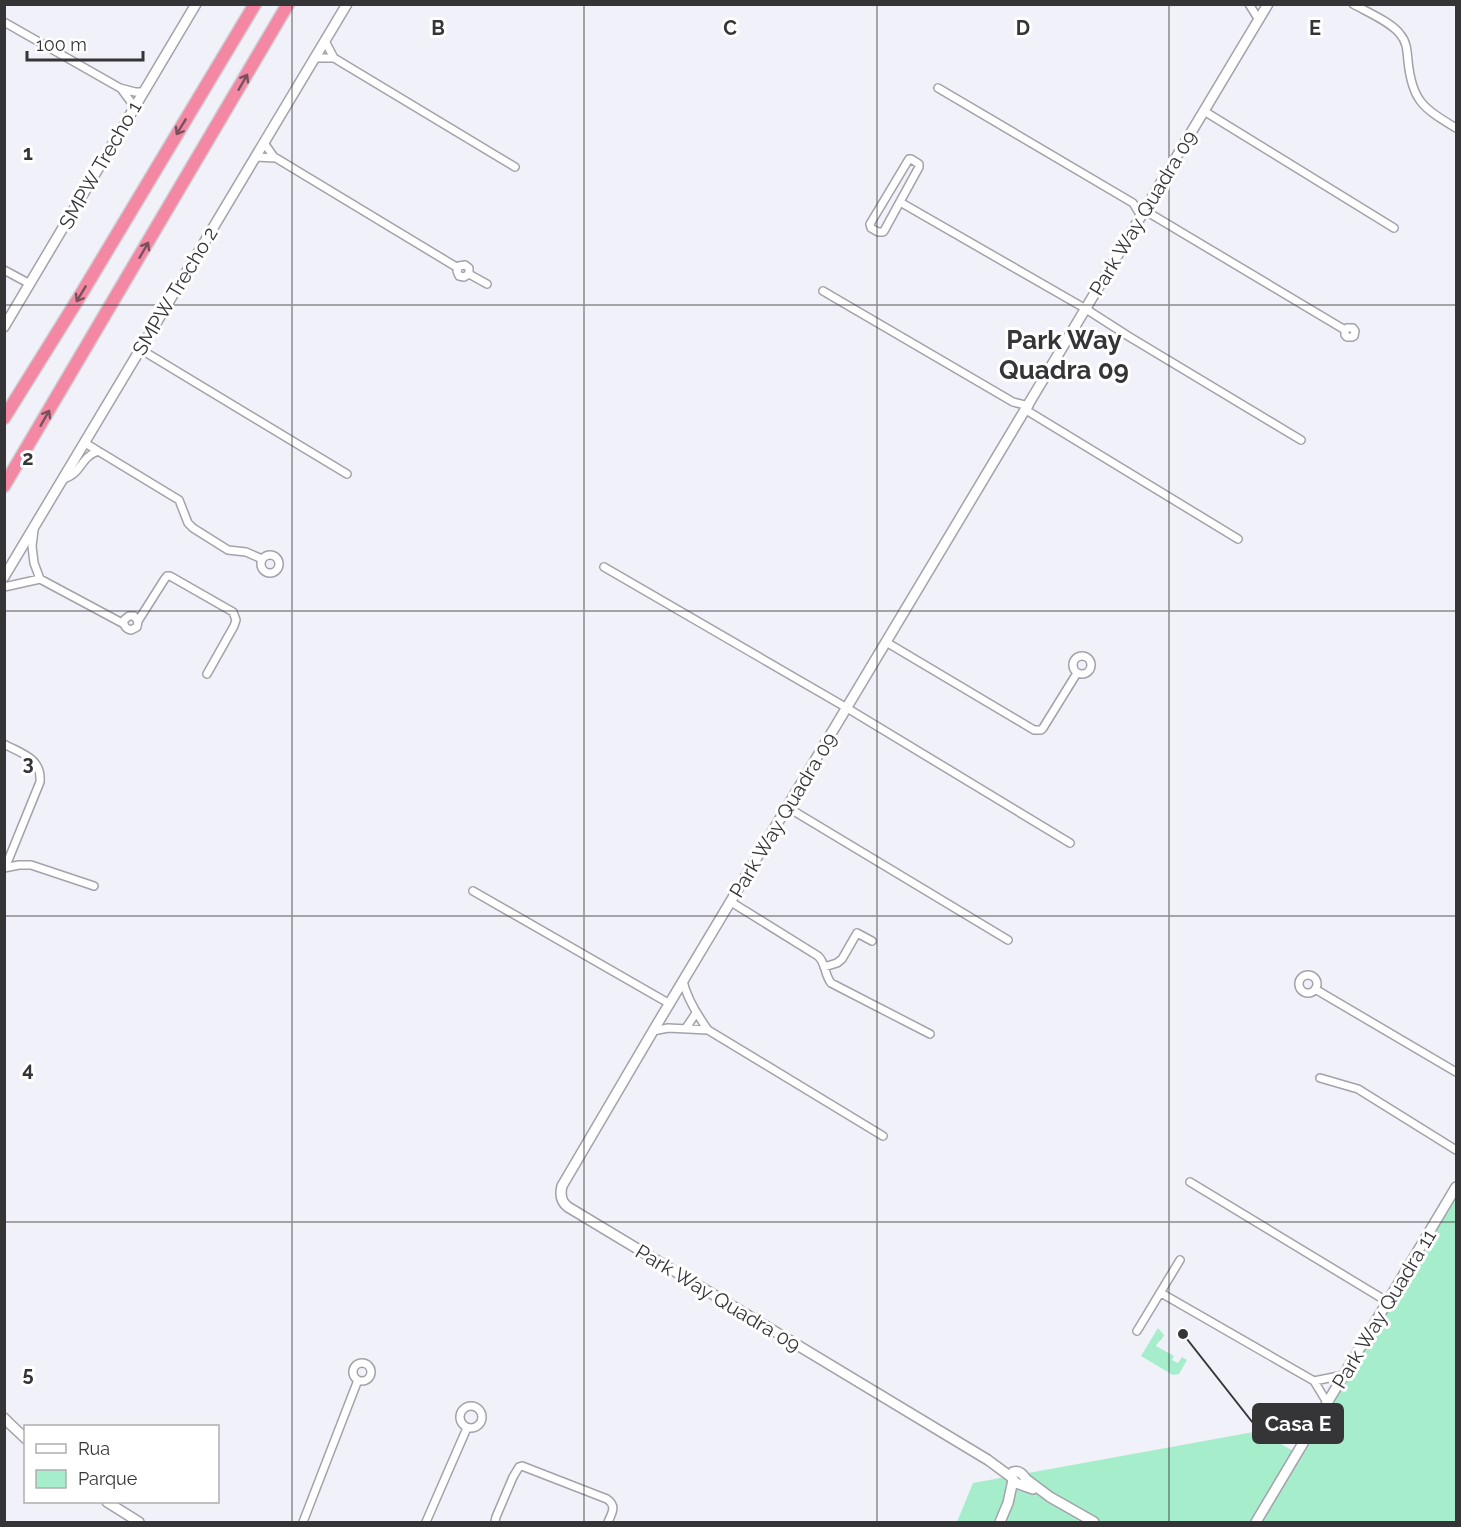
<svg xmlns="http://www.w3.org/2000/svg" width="1461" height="1527" viewBox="0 0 1461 1527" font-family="Raleway,sans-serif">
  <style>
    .green { fill: #a6edcc }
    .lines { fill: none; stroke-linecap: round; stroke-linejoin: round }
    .street-casing { stroke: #a3a2aa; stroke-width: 10 }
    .secondary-casing { stroke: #a3a2aa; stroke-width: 12 }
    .highway-casing { stroke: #cfcecf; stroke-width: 15 }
    .street { stroke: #fff; stroke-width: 7 }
    .secondary { stroke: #fff; stroke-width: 9 }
    .highway { stroke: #f387a4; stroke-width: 12 }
    .oneway { stroke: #78515d }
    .grid { fill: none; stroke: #353437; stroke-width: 1.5; stroke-opacity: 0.55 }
    .labels { text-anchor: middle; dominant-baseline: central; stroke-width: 6; stroke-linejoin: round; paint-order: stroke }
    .street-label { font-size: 20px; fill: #353437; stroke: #fff }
    .district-label { font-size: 26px; font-weight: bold; fill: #353437; stroke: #fff }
    .grid-label { font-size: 20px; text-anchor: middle; font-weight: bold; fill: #353437; stroke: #fff; stroke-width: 6; stroke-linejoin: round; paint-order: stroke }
    .leader { fill: none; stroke: #353437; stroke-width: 2 }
    .callout-dot { fill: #353437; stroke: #fff; stroke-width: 2 }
    .callout { fill: #353437; stroke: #353437; stroke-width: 2 }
    .callout-label { font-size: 21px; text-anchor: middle; font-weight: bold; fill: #fff }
  </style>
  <rect width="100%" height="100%" fill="#f1f1f9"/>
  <!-- green -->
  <path class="green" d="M1456 1183V1522H957L973 1483 1259 1431 1300 1455Z
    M1158 1328 1164 1335C1162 1340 1157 1343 1156 1346L1174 1356 1172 1360 1178 1363 1182 1357 1187 1360 1179 1374 1173 1375 1141 1356Z"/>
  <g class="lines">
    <defs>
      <path id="street" d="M1249 4 1259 20
        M1353 4C1367 12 1391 22 1400 34 1407 42 1407 51 1408 61 1412 101 1423 108 1456 128
        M4 22 120 88 135 92H143
        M325 41 334 58
        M315 58H334L515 167
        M938 88 1133 203 1141 216
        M122 90 134 106
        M1204 111 1394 228
        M264 143 274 157
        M256 157 276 158 458 268 457 271 459 276 464 277 469 274V268L465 265 459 266 458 268
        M909 159H911L919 164V167L884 231 883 232H878L871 228 870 224Z
        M900 202 1086 309 1128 336 1301 440
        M1144 210 1345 330 1347 328H1353L1355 331 1354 336 1352 337H1347L1345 335V330
        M4 270 30 284
        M469 274 487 284
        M823 291 1013 402 1029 406
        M140 349 347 474
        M1026 410 1238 539
        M85 443 179 500 188 523 193 528 228 550 246 552 262 559
        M63 479C82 474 79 458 98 451
        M34 530 32 546 34 563 40 579 124 624
        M261 564a9 9 0 1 1 18 0a9 9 0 1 1-18 0Z
        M604 567 847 708 1070 843
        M4 587 40 579
        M138 621 134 616H129L124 620C123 625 126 629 131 630L137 627 138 621 164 580 167 576H170L233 612 236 620 234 626 207 674
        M886 642 1034 730H1041L1043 728 1077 673
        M1073 665a9 9 0 1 1 18 0a9 9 0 1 1-18 0Z
        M4 744C22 754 42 758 40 782L5 868
        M787 807 1008 940
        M4 868 19 865H31L94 886
        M473 891 670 1004
        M731 902 818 956C826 963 824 974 831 983L930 1034
        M824 967 837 963 842 959 857 933 872 941
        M1299 984a9 9 0 1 1 18 0a9 9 0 1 1-18 0Z
        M683 981C687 999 698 1016 708 1030
        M1315 989 1456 1072
        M686 1028 696 1013
        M653 1031 668 1028 708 1030 883 1136
        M1320 1078 1358 1089 1456 1150
        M1190 1182 1388 1302
        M1161 1293 1314 1381 1328 1404
        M1137 1331 1180 1260
        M353 1372a9 9 0 1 1 18 0a9 9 0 1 1-18 0Z
        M1314 1381 1344 1375
        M460 1417a11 11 0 1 1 22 0a11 11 0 1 1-22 0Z
        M303 1522 358 1380
        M426 1522 467 1428
        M495 1522 496 1517 513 1477 519 1467 522 1466 607 1499C617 1506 612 1513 608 1522"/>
      <path id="secondary" d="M4 327 196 4
        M4 577 347 4
        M4 1418 9 1423 26 1439
        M1011 1477 988 1460 568 1207C561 1202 560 1194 562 1186L653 1031 1268 4
        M1026 1479 1050 1497 1094 1522
        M1025 1483 1026 1479C1023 1474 1019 1470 1013 1472L1011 1477 1016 1483 1033 1489
        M107 1502 139 1522
        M1000 1522 1008 1503 1013 1480
        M1256 1522 1456 1187"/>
      <path id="highway" d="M4 418 80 296 255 4
        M4 486 288 4"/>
    </defs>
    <!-- street casing -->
    <use href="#street" class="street-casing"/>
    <!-- secondary casing -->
    <use href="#secondary" class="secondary-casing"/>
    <!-- highway casing -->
    <use href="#highway" class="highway-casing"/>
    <!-- street -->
    <use href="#street" class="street"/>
    <!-- secondary -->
    <use href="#secondary" class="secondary"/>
    <!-- highway -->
    <use href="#highway" class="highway"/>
  </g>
  <!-- one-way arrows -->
  <defs><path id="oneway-shaft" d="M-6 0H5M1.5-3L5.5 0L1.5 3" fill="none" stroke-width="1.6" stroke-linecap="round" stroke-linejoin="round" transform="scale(1.5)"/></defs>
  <g class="oneway">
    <use href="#oneway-shaft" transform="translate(243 82) rotate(-60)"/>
    <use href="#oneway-shaft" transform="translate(181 127) rotate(121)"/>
    <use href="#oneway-shaft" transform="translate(144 250) rotate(-60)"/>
    <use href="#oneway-shaft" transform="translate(81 294) rotate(121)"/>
    <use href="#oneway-shaft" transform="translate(45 418) rotate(-60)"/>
  </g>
  <!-- grid -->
  <path class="grid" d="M292 4V1522M584 4V1522M877 4V1522M1169 4V1522M4 305H1456M4 611H1456M4 916H1456M4 1222H1456"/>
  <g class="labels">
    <!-- street labels -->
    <g class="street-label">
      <text transform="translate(100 165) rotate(-60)">SMPW Trecho 1</text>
      <text transform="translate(1143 213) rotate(-59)">Park Way Quadra 09</text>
      <text transform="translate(175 291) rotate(-59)">SMPW Trecho 2</text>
      <text transform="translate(783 815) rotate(-59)">Park Way Quadra 09</text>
      <text transform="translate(718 1298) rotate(31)">Park Way Quadra 09</text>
      <text transform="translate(1384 1309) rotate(-59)">Park Way Quadra 11</text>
    </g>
    <!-- district labels -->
    <g class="district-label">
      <text x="1064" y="340">Park Way<tspan x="1064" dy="30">Quadra 09</tspan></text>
    </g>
  </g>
  <g class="grid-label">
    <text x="438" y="35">B</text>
    <text x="730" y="35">C</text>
    <text x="1023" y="35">D</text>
    <text x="1315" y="35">E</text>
    <text x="28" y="160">1</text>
    <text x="28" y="465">2</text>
    <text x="28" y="770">3</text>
    <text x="28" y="1076">4</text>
    <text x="28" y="1381">5</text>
  </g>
  <!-- callouts -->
  <path class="leader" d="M1183 1334L1253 1423"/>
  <circle class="callout-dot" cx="1183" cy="1334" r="6"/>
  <rect class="callout" x="1253" y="1404" width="90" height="39" rx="6"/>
  <g class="callout-label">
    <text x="1298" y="1431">Casa E</text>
  </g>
  <!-- border -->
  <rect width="1461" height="1527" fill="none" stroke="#353437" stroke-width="12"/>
  <!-- legend -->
  <rect x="24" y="1425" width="195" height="78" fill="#ffffff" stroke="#aeaeaf" stroke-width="1.5"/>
  <rect x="36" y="1444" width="30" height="9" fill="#ffffff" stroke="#aeaeaf" stroke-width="1.5"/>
  <text x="78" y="1455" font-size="18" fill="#353437">Rua</text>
  <rect x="36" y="1470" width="30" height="18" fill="#a6edcc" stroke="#aeaeaf" stroke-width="1.5"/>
  <text x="78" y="1485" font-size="18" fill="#353437">Parque</text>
  <!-- scale -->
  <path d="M27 51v9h116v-9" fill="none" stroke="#353437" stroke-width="3"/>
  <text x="36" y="51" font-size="18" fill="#353437" stroke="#ffffff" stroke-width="4.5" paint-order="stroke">100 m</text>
</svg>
